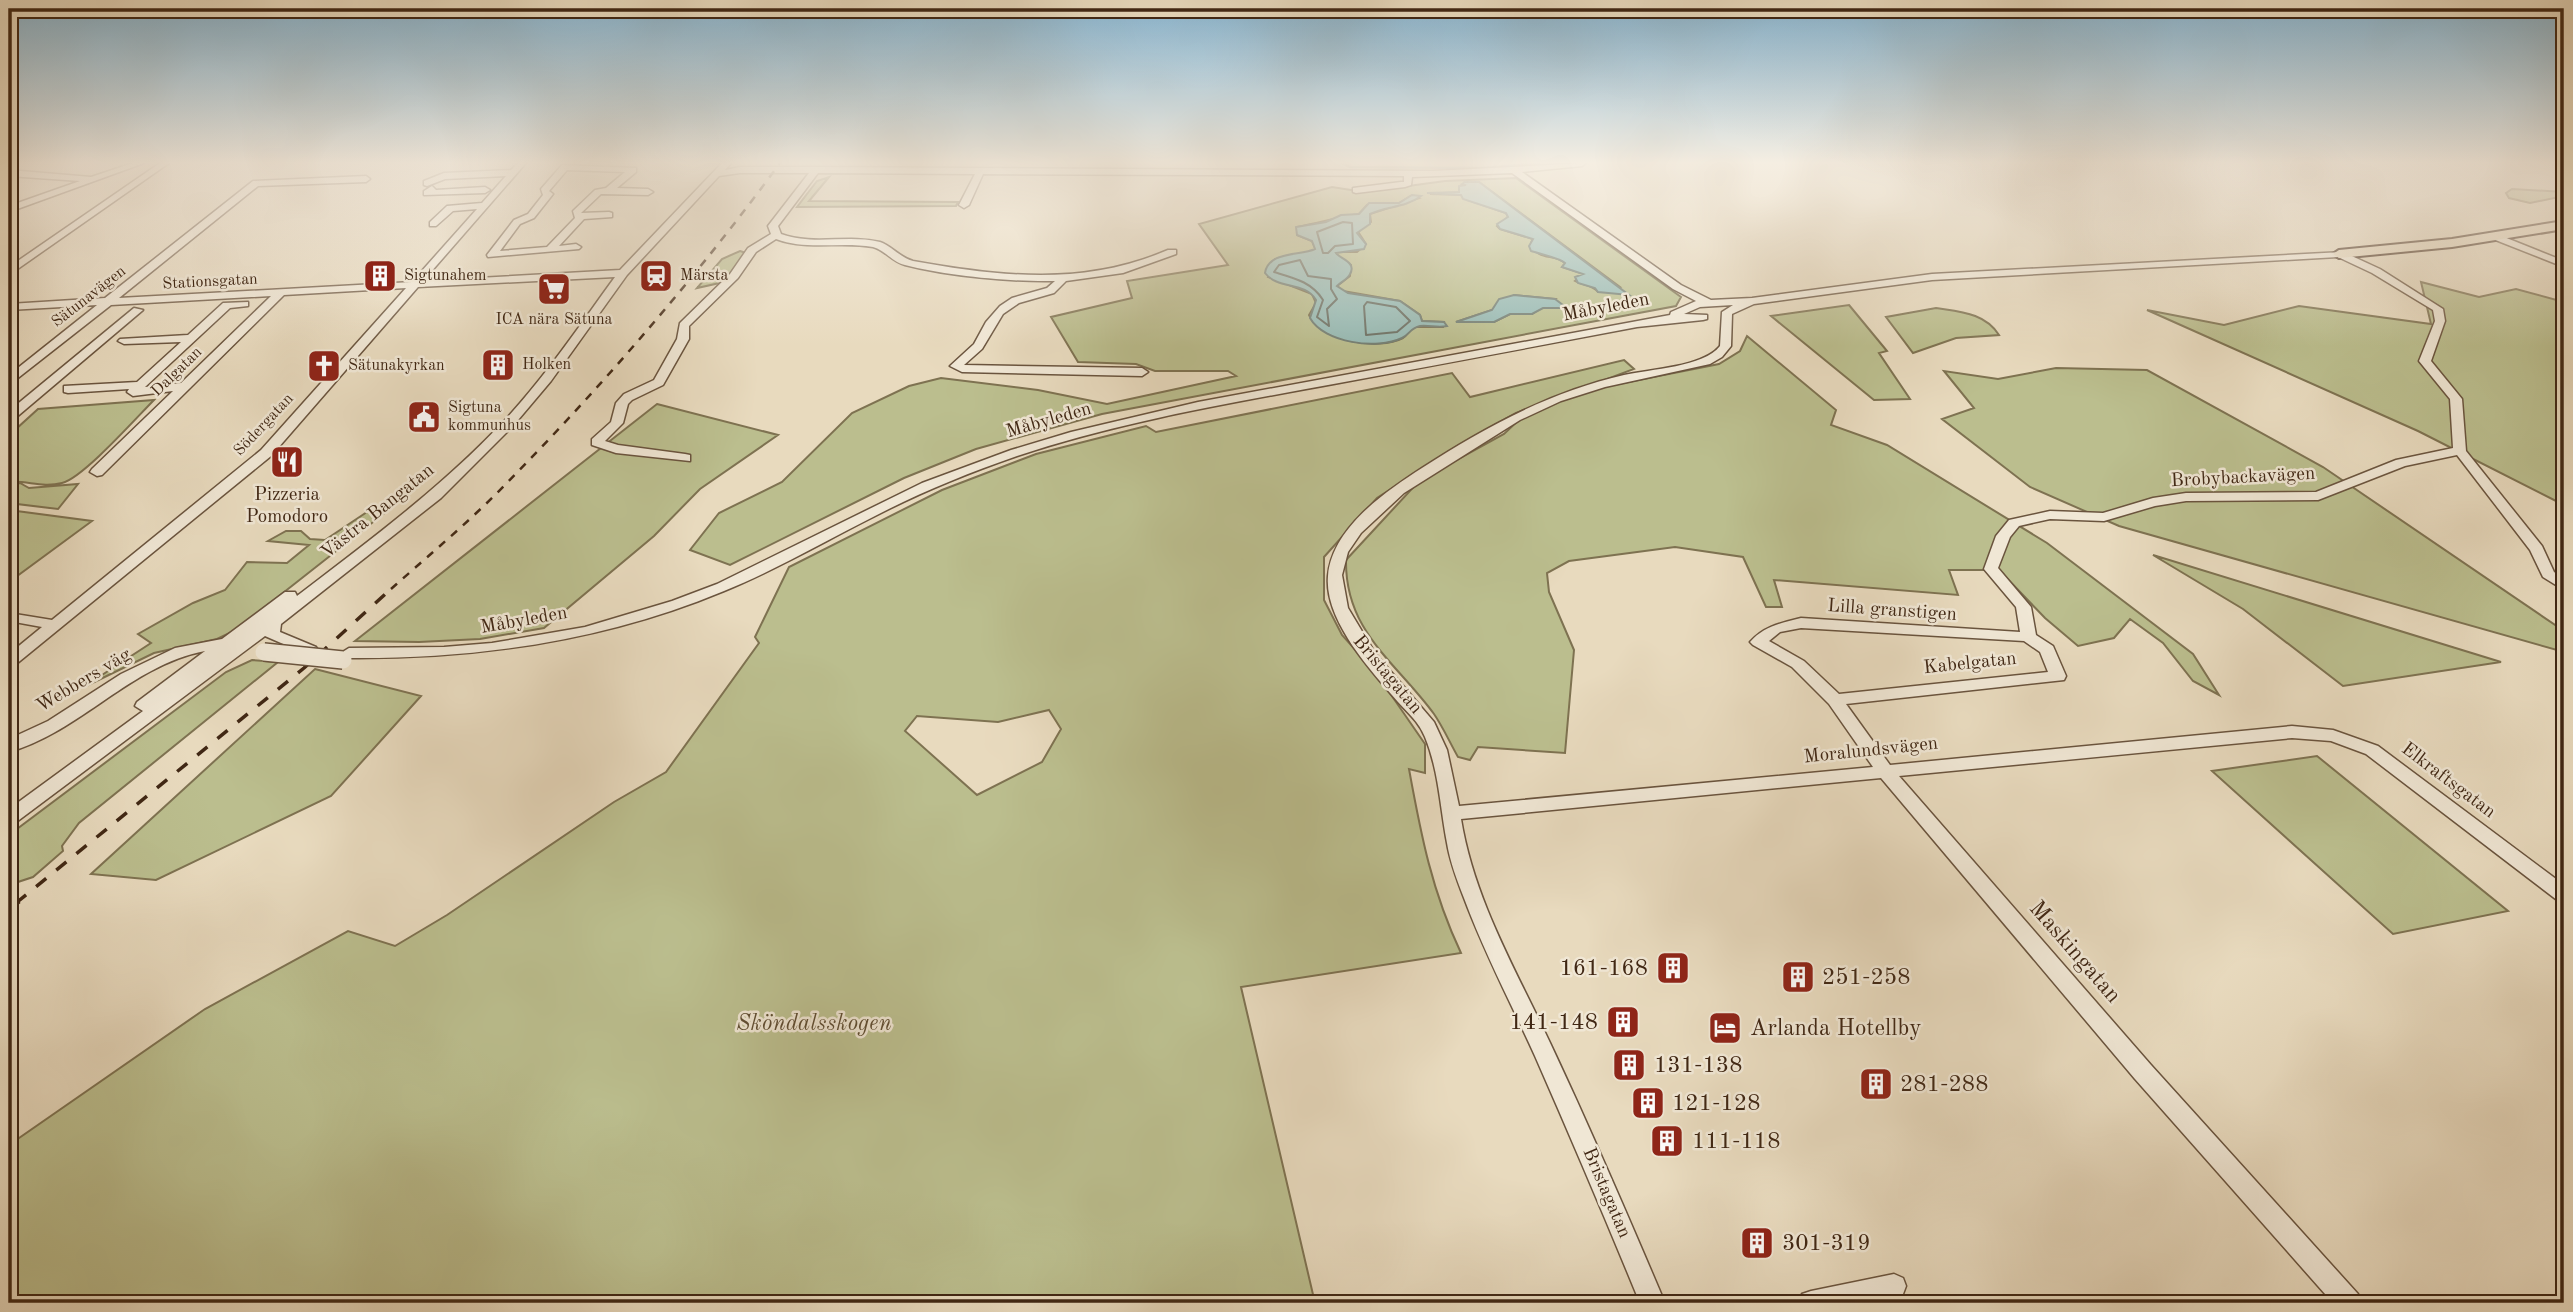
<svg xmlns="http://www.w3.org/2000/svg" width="2573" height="1312" viewBox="0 0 2573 1312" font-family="'Old Standard TT',serif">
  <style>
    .green { fill: #bbbe8e; stroke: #7e7251; stroke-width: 2; fill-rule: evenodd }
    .water { fill: #97bab4; stroke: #747f74; stroke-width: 2 }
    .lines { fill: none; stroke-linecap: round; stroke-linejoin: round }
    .shore { stroke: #6c7064; stroke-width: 2 }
    .stream { stroke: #747f74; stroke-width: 2.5 }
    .minor-casing { stroke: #6a543e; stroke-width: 3 }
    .major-casing { stroke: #402714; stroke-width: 4 }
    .minor { fill: #f0e7d5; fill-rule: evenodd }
    .major { fill: #e8dabe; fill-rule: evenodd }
    .rail-far2 { stroke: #402714; stroke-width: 2.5; stroke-dasharray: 8 8; stroke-linecap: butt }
    .rail-far1 { stroke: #402714; stroke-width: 3.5; stroke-dasharray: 13 13; stroke-linecap: butt }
    .rail { stroke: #402714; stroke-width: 5; stroke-dasharray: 18 18; stroke-linecap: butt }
    .minor-bridge-casing { stroke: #6a543e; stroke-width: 20; stroke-linecap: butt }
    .minor-bridge { stroke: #f0e7d5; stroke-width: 17 }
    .labels { text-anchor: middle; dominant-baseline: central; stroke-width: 5; stroke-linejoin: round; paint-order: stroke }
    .far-poi-label { font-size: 16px; fill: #402714; stroke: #f0e7d5; text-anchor: start }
    .far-street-label { font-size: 16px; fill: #402714; stroke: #f0e7d5 }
    .street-label { font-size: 19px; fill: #402714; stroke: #f0e7d5 }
    .poi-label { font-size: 19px; fill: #402714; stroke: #f0e7d5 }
    .near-street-label { font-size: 23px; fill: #402714; stroke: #f0e7d5 }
    .near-poi-label { font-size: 23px; fill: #402714; stroke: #f0e7d5; text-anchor: start }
    .near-park-label { font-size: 23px; font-style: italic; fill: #5f4d32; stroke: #f0e7d5 }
  </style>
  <rect width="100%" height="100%" fill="#e8dabe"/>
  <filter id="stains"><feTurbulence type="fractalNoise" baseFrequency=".00286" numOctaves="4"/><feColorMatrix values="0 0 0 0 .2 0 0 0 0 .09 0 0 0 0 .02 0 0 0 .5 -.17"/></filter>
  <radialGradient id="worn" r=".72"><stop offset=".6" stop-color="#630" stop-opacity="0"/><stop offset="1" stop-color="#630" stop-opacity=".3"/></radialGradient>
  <!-- green -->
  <path class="green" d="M829 177 809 201 958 202 956 206 797 207 817 181Z
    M1516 178 1681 297 1676 306 1102 414 976 449 904 478 730 565 690 550 719 513 782 482 852 413 909 386 941 378 1038 390 1107 404 1236 376 1228 371H1155L1136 364 1078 362 1051 317 1132 298 1127 281 1228 265 1199 224 1332 187 1364 192 1445 181ZM1465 182H1479L1620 287 1598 292C1592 284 1583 286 1575 281L1584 274 1562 267 1565 263C1553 253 1538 262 1531 243L1533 239 1500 229 1497 226 1508 217 1506 213 1468 200 1461 195 1430 194 1460 192V186L1467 185ZM1412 195 1419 198 1370 214 1371 222 1357 230 1366 244 1357 252H1332L1315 248 1312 241 1297 235V227C1319 223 1338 217 1359 214L1367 205 1399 203ZM1309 252 1335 255 1351 265 1350 276 1337 286 1343 291 1400 301 1420 315 1422 321 1444 322 1443 327H1415C1409 330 1408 335 1403 338 1378 351 1321 341 1309 315L1316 303 1312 294 1268 277 1275 259ZM1514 295 1555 299 1532 314H1510L1494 322H1456L1492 310Z
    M2512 189 2564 192V196L2530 203 2509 198 2506 193Z
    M740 251 746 253 724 282 697 288 722 259Z
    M2421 282 2479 297 2516 289 2564 302V505L2418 431 2147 310 2224 325 2299 306 2431 324Z
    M1849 305 1887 351 1879 353 1910 399 1874 400 1771 316Z
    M1936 308C1961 312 1985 313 1999 335L1956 338 1913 353 1886 317Z
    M1747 336 1836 410 1831 425 1887 445 2047 543 2193 654 2219 695 2193 681 2163 643 2130 619 2114 638 2078 646 2045 618 1999 570H1949L1958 595 1774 580 1782 607H1766L1743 557 1675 547 1569 561 1547 573 1549 592 1574 650 1565 753 1478 747 1470 760 1458 757C1450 743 1443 727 1434 714 1396 662 1345 632 1346 560L1420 480 1504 434 1523 416 1583 391 1719 364 1740 351Z
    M1624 360 1634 369 1516 413 1457 446 1377 498 1324 557V600L1342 635 1376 673 1425 744V773L1409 769C1421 835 1432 892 1461 953L1241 987 1315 1303H9V1145L205 1009 348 931 395 946 447 915 614 802 666 772 759 643 755 637 789 567 942 490 1036 454 1146 426 1156 432 1452 373 1470 397ZM1049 710 1061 729 1042 762 977 795 905 731 917 716 998 722Z
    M2056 368 2147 370 2323 467 2564 631V652L2119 526 2030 487 1942 419 1974 408 1944 371 1998 379Z
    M154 400C136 418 83 478 62 483 41 488 27 480 9 482V431L16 429 38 409Z
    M657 404 778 435 700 489 654 536 544 628 480 639 419 642 355 641Z
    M20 483 29 488 78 484 58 509 9 503V484Z
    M389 501 391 508 236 630 217 639 154 653 82 688 151 643 138 634 193 603 225 590 247 562 287 563 309 545 268 541 286 531H301L310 539 325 540 370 510 378 511Z
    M9 510 92 521 9 582Z
    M2153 555 2501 662 2343 686 2243 609Z
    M252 660 278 662 79 823 62 846 63 851 33 877 18 882 9 889V835L226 672Z
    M315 669 421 696 331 796 156 880 91 874Z
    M2317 756 2508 911 2393 934 2212 771Z"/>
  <!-- water -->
  <path class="water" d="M1465 182H1479L1629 295 1598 292 1595 288 1578 283 1575 277 1583 274 1562 267 1565 263C1560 258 1540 254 1531 251L1529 246 1533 239 1500 229 1497 224 1508 217 1506 213 1463 199 1461 195 1427 193 1459 192V186L1466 185 1462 184Z
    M1412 195 1421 196C1405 208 1387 206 1370 214V224L1357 233 1366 244 1364 249 1336 253C1340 259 1357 262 1350 274 1348 279 1341 282 1337 286L1348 293 1400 301 1420 315 1422 321 1444 322 1447 326C1438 328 1429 325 1420 326 1410 328 1409 335 1402 338 1377 350 1324 343 1310 318L1316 300C1305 281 1278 290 1265 273 1268 251 1300 256 1315 249L1312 241 1297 235 1296 227 1326 222 1341 215 1359 214 1369 203H1399Z
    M1514 295 1555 299 1563 305 1560 308H1543L1532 314H1510L1494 322H1456L1492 310 1499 299Z"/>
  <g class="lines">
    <!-- shore -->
    <path class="shore" d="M1343 222 1352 223 1353 244 1335 246 1328 253H1323L1317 232Z
      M1300 260 1308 276 1331 279V289L1337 299 1327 309 1329 326 1317 317 1323 300C1312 282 1294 278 1274 272L1279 265Z
      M1367 302 1396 307 1410 321 1397 332 1366 335 1364 306Z"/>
    <!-- stream -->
    <path class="stream" d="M1341 163 1350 167 1484 168 1539 163"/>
    <defs>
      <path id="minor" d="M133 163H144L9 212V206L80 181 9 176V170L91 177Z
        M160 163H169L9 275V267Z
        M518 163H526L423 281 620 270 722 163H731L725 170 740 167H816L1433 171 1586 163 1582 166 1522 172 1681 285 1711 300 1752 298 1932 274 2343 252 2380 269 2443 309 2445 321 2431 361 2462 399 2466 451 2542 546 2554 572 2564 579V590L2543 577 2530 550 2457 455 2405 466 2318 500 2186 501 2155 506 2104 521 2050 519 2019 526 2010 537 1998 568 2031 607 2036 635 2053 646 2066 676 2064 680 1846 704 1890 765 2292 726 2333 730 2378 746 2564 885V902L2557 900 2366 754 2331 741 2292 738 1899 776 2151 1065 2358 1294 2362 1303H2333L2135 1079 1881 778 1461 819C1474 900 1517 972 1551 1045 1591 1130 1628 1216 1665 1303H1640C1606 1220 1571 1138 1535 1056 1511 1003 1484 952 1464 898 1457 880 1450 862 1447 843 1440 807 1439 771 1425 737 1419 722 1408 713 1398 702 1371 671 1324 620 1328 576 1332 528 1385 492 1422 468 1485 427 1550 392 1624 375 1650 369 1704 367 1720 346L1722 312 1733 305 1700 307 1684 314 1707 315V319L1703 320 1637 327C1538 346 1439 365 1339 383 1231 403 1122 421 1017 456 968 473 921 492 875 516 825 541 776 570 724 591 604 641 479 659 349 658L341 653 349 648 444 647 492 643 585 627 672 601 717 584 922 483 1011 450 1071 432 1198 402 1670 315 1671 312 1696 301 1673 289 1512 173 1412 177 1411 185 1405 187 1356 193 1353 192V188L1401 182H1404V176L983 174 969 205 964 208 959 205 975 174 818 173 778 226 781 234C814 246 847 234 880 242 892 246 899 257 913 261 1001 277 1085 286 1168 250H1176V254L1123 273 1066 281 1054 293 1019 303 1003 314 982 349 964 365 1142 368 1148 372 1142 376 962 372 950 366 974 344 986 322 1000 306 1012 298 1047 288 1055 281C1012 282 947 276 905 265 892 262 885 250 873 247 840 241 808 251 776 239L756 252 738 278 689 326V339L663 385 632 400 628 404 623 423 605 441 618 445 685 454 690 455V461L616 453 592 445V439L611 422 616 403 624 394 654 380 677 339 680 323 730 274 748 248 771 234 768 226 809 173H740L719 176 627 275 551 381 513 426 441 498 281 624 280 632 316 647 318 650 316 653H304L265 636 15 823 9 824V809L143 711 135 706 137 702 205 651C131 665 80 732 9 752V739L48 721 121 674 175 648 222 639 285 592H295L297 596C369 541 442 487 504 421 546 376 580 325 615 277L418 287 271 456 15 665 9 667V654L42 627 9 621V613L52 620 261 450 406 288 284 295 102 475 97 476 90 472 92 469 173 391 133 396 127 392 129 389 68 393 64 392V386L137 382 181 342 124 344 118 341 120 339 188 335 223 303 248 302V306L230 308 145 387 181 383 271 296 111 305 9 385V375L97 305 9 310V304L105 298 253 181 366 176 370 179 366 182 258 186 119 298 412 282 477 209 453 211 436 226H430V222L447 206 482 203 506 176 445 179 427 186 424 185V181L444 173 511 170ZM2338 257 2372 273 2433 310 2435 321 2419 361 2450 399 2453 448 2396 460 2316 492 2186 493 2153 498 2103 513 2050 511 2009 520 1996 536 1984 569 2016 607 2020 632 1801 618C1781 623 1764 626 1750 642L1753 645 1792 667 1829 704 1873 767 1459 806 1447 750 1434 722 1375 653 1348 608 1342 575 1348 552 1361 533 1404 493 1520 420 1561 401 1605 387 1710 364 1722 357 1731 346 1732 314 1754 304 1932 280ZM1801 628 2024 641 2040 652 2048 672 1839 694 1804 661 1769 641 1780 632Z
        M562 165 636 168V172L617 188 648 189 653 192 648 195 601 194 581 213 609 212 612 213V217L584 219 559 246 576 244 581 247 579 249 488 257 487 255 514 220 528 214 543 195 541 189ZM567 170 625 172 606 188 595 190 573 211 575 218 547 247 500 251 520 224 534 218 553 194 549 191Z
        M432 186 436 190 485 187 490 190 485 193 424 195V191Z
        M2493 235H2499L2564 261V267L2493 239Z
        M134 308 143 310 13 420 9 421V411Z
        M1894 1274 1903 1278 1906 1286 1903 1294C1871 1307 1832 1305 1798 1303L1802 1294 1811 1291Z"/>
      <path id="major" d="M2564 221V229L2452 247 2339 258 2333 254 2339 250 2452 239Z"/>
    </defs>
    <!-- minor casing -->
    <use href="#minor" class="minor-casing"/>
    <!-- major casing -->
    <use href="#major" class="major-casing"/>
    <!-- minor -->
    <use href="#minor" class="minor"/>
    <!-- major -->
    <use href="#major" class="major"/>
    <!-- rail-far2 -->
    <path class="rail-far2" d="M391 589C427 557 464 526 497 493 599 390 695 279 780 163"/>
    <!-- rail-far1 -->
    <path class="rail-far1" d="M16 903 304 668 393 587"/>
    <!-- rail -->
    <path class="rail" d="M9 909 19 901"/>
    <defs>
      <path id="minor-bridge" d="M264 652 343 660"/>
    </defs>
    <!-- minor-bridge casing -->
    <use href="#minor-bridge" class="minor-bridge-casing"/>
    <!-- minor-bridge -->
    <use href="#minor-bridge" class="minor-bridge"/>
  </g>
  <!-- sky -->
  <linearGradient id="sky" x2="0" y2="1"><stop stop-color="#87b6d3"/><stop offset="0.47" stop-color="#f5eee2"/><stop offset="1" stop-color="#f5eee2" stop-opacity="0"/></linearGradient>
  <rect width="2573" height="346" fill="url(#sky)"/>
  <!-- icons -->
  <defs>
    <symbol id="building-square" viewBox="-11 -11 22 22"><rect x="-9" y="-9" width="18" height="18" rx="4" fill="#8f2418" stroke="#f0e7d5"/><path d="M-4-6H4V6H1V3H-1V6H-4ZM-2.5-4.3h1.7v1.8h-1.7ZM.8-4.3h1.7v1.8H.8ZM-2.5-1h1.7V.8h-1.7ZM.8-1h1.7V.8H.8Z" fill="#fff"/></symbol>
    <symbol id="station-square" viewBox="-11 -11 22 22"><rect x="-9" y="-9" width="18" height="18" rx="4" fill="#8f2418" stroke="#f0e7d5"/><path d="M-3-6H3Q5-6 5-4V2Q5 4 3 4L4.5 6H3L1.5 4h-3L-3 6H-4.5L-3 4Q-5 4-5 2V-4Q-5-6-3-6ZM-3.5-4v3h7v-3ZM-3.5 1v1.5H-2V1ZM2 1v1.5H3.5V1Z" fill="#fff"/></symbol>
    <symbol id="supermarket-square" viewBox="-11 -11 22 22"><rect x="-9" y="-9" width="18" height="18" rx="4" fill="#8f2418" stroke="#f0e7d5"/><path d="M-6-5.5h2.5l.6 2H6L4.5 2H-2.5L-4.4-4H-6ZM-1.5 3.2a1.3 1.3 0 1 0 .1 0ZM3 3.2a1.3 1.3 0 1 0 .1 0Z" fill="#fff"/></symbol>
    <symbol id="church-square" viewBox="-11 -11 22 22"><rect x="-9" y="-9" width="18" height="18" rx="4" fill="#8f2418" stroke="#f0e7d5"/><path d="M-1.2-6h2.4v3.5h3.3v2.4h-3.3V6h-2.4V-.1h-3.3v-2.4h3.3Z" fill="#fff"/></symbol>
    <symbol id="civic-square" viewBox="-11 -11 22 22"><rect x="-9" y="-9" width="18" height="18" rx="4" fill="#8f2418" stroke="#f0e7d5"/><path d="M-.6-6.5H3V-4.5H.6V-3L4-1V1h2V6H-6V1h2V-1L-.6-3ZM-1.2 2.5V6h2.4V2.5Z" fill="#fff"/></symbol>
    <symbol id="restaurant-square" viewBox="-11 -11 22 22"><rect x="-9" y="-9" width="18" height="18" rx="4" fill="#8f2418" stroke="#f0e7d5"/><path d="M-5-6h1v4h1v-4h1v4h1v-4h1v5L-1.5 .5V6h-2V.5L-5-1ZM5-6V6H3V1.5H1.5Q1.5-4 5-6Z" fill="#fff"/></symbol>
    <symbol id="hotel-square" viewBox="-11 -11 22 22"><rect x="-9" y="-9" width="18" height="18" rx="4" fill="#8f2418" stroke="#f0e7d5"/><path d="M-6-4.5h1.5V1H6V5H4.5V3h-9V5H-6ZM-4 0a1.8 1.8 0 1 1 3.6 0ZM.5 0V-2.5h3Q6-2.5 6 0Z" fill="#fff"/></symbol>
  </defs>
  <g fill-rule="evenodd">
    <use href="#building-square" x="361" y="257" width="38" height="38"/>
    <use href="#station-square" x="637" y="257" width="38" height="38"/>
    <use href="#supermarket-square" x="535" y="270" width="38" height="38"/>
    <use href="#building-square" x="479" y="346" width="38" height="38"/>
    <use href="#church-square" x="305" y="347" width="38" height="38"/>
    <use href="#civic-square" x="405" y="398" width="38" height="38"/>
    <use href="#restaurant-square" x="268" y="443" width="38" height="38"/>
    <use href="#building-square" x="1654" y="949" width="38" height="38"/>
    <use href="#building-square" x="1779" y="958" width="38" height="38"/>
    <use href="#building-square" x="1604" y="1003" width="38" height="38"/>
    <use href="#hotel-square" x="1706" y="1009" width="38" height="38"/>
    <use href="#building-square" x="1610" y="1046" width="38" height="38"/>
    <use href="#building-square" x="1857" y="1065" width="38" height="38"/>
    <use href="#building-square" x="1629" y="1084" width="38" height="38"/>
    <use href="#building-square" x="1648" y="1122" width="38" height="38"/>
    <use href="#building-square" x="1738" y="1224" width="38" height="38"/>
  </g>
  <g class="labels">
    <!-- far-poi labels -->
    <g class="far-poi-label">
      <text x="404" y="276">Sigtunahem</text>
      <text x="680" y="276">Märsta</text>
      <text x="554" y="320" text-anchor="middle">ICA nära Sätuna</text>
      <text x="522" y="365">Holken</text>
      <text x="348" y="366">Sätunakyrkan</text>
      <text x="448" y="408">Sigtuna<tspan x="448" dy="18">kommunhus</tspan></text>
    </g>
    <!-- far-street labels -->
    <g class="far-street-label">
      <text transform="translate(210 282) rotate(-3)">Stationsgatan</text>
      <text transform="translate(89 297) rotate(-38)">Sätunavägen</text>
      <text transform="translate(177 372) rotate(-44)">Dalgatan</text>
      <text transform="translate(264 425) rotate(-47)">Södergatan</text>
    </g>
    <!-- street labels -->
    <g class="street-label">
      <text transform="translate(1606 308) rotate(-11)">Måbyleden</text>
      <text transform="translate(1049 421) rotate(-16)">Måbyleden</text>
      <text transform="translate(2243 478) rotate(-3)">Brobybackavägen</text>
      <text transform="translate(378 512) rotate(-39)">Västra Bangatan</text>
      <text transform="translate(1892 611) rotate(4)">Lilla granstigen</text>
      <text transform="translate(524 621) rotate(-10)">Måbyleden</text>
      <text transform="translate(1970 664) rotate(-6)">Kabelgatan</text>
      <text transform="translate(1387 675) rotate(50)">Bristagatan</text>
      <text transform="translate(84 681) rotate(-31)">Webbers väg</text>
      <text transform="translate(1871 751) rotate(-6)">Moralundsvägen</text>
      <text transform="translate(2448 781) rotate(37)">Elkraftsgatan</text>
      <text transform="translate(1606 1193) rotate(67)">Bristagatan</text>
    </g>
    <!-- poi labels -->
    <g class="poi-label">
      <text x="287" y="495">Pizzeria<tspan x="287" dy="22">Pomodoro</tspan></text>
    </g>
    <!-- near-street labels -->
    <g class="near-street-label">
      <text transform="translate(2075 952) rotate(49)">Maskingatan</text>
    </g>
    <!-- near-poi labels -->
    <g class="near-poi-label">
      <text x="1648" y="968" text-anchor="end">161-168</text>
      <text x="1822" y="977">251-258</text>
      <text x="1598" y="1022" text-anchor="end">141-148</text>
      <text x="1750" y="1028">Arlanda Hotellby</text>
      <text x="1654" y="1065">131-138</text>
      <text x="1900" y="1084">281-288</text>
      <text x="1672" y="1103">121-128</text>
      <text x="1692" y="1141">111-118</text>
      <text x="1782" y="1243">301-319</text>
    </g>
    <!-- near-park labels -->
    <g class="near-park-label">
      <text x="814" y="1023">Sköndalsskogen</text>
    </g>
  </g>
  <!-- margin -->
  <rect width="2573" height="1312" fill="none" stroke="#e8dabe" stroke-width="35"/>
  <rect x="10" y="10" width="2552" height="1291" fill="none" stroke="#402714" stroke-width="3.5"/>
  <rect x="18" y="18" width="2538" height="1277" fill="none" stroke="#402714" stroke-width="2"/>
  <rect width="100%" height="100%" filter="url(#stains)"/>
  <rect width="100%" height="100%" fill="url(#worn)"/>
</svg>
